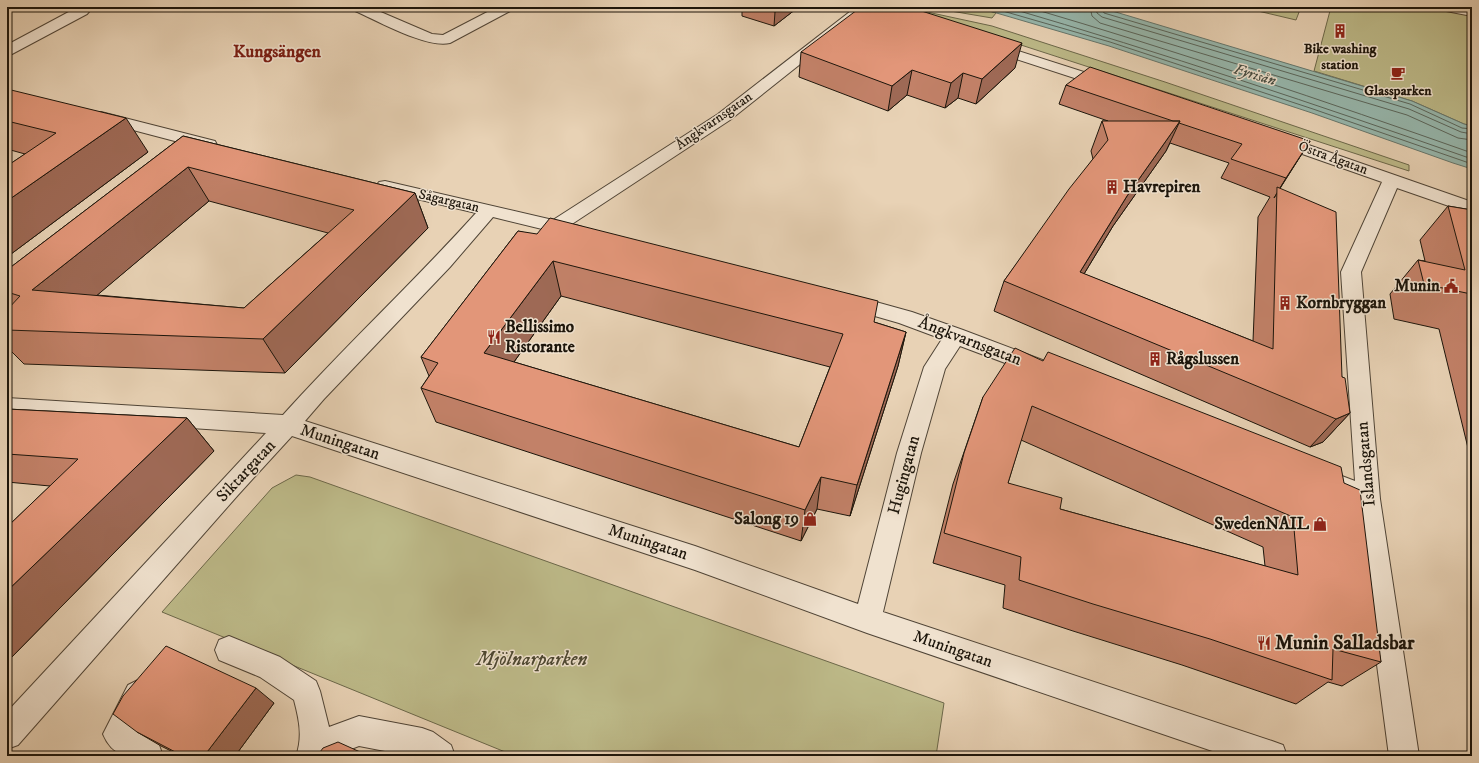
<svg xmlns="http://www.w3.org/2000/svg" width="1479" height="763" viewBox="0 0 1479 763" font-family="'IM FELL DW Pica',serif">
  <style>
    .green { fill: #bdba89; stroke: #6c684a }
    .water { fill: #97b8ae; stroke: #66776d }
    .lines { fill: none; stroke-linecap: round; stroke-linejoin: round }
    .shore { stroke: #5a665c; stroke-width: 1 }
    .minor-casing { stroke: #4f4436; stroke-width: 2 }
    .minor { fill: #f0e2cf; fill-rule: evenodd }
    .wall { fill: #c28168; stroke: #1c150b; fill-rule: evenodd }
    .shaded-wall { fill: #9e6955; stroke: #1c150b }
    .building { fill: #e29679; stroke: #1c150b; fill-rule: evenodd }
    .labels { text-anchor: middle; dominant-baseline: central; stroke-width: 3; stroke-linejoin: round; paint-order: stroke }
    .far-poi-label { font-size: 14px; font-weight: bold; fill: #1c150b; stroke: #f0e2cf }
    .far-street-label { font-size: 14px; fill: #1c150b; stroke: #f0e2cf }
    .far-water-label { font-size: 15px; font-style: italic; fill: #474e44; stroke: #f0e2cf }
    .poi-label { font-size: 17px; font-weight: bold; fill: #1c150b; stroke: #f0e2cf; text-anchor: start }
    .street-label { font-size: 17px; fill: #1c150b; stroke: #f0e2cf }
    .far-district-label { font-size: 18px; font-weight: bold; fill: #7a1f14; stroke: #f0e2cf }
    .near-poi-label { font-size: 20px; font-weight: bold; fill: #1c150b; stroke: #f0e2cf; text-anchor: start }
    .near-park-label { font-size: 20px; font-style: italic; fill: #4c4731; stroke: #f0e2cf }
  </style>
  <rect width="100%" height="100%" fill="#e8d2b5"/>
  <filter id="stains"><feTurbulence type="fractalNoise" baseFrequency=".005" numOctaves="4"/><feColorMatrix values="0 0 0 0 .2 0 0 0 0 .09 0 0 0 0 .02 0 0 0 .5 -.17"/></filter>
  <radialGradient id="worn" r=".72"><stop offset=".6" stop-color="#630" stop-opacity="0"/><stop offset="1" stop-color="#630" stop-opacity=".3"/></radialGradient>
  <!-- green -->
  <path class="green" d="M904 7 992 26 1165 82 1409 165V171Z
    M927 7H976L996 13 992 18Z
    M1241 7H1301L1296 20Z
    M1331 7H1472V126L1464 124 1412 101 1314 71Z
    M296 475 310 477 944 703 936 756H515L162 612 272 488Z"/>
  <!-- water -->
  <path class="water" d="M976 7H1099L1412 101 1464 124 1472 126V169L1453 163 1312 113 1109 46Z"/>
  <g class="lines">
    <!-- shore -->
    <path class="shore" d="M989 7 1110 42 1313 109 1472 164
      M1006 7C1163 53 1318 105 1472 159
      M1027 7C1177 51 1325 101 1472 153
      M1090 7 1092 16 1100 23 1407 115 1458 138 1472 140
      M1096 7 1097 13 1102 17 1409 109 1461 132 1472 134
      M1101 7 1104 13 1410 104 1462 128 1472 129"/>
    <defs>
      <path id="minor" d="M78 7H93L87 14 12 54 7 55V45Z
        M351 7H369L432 34 443 35 497 7H514L512 10 450 43C427 49 376 20 353 10Z
        M856 7H872L730 120 572 224 582 227 584 231 582 235 575 237 493 217 450 267 324 399 305 421 695 546 858 604 897 453 924 367 942 339 899 323 840 306 837 301 840 296 847 294 912 312 963 330 1045 361 1048 367 1045 373 1037 375 960 346 945 369 921 453 883 612 1272 741 1283 745 1287 756H1227L867 633 695 570 292 436 238 495 18 745 7 749V712L266 433 7 416V398L283 415C345 346 413 283 476 213L379 190 376 186 379 182 385 181 553 220 718 114Z
        M1439 7 1472 8V16L1441 10Z
        M990 42 1112 81 1115 84 1112 87 1107 89 1102 87 985 49 983 46 985 43Z
        M101 112 215 141 217 145 215 149 209 150 95 120 93 117 95 114Z
        M1277 134 1472 202V214L1397 188 1361 272 1380 499 1419 756H1389L1356 505 1325 490 1322 483 1325 476 1334 473 1355 481 1341 272 1382 182 1271 143 1269 139 1271 135Z
        M229 636 280 657 316 681 320 691 329 727 359 716 422 728 433 732 451 745 455 756H411L359 746 333 756H296C303 737 299 719 294 700L260 677 219 660 215 650 219 640Z
        M138 680 148 685 153 695 136 729 159 745 163 756C137 756 115 763 103 734L128 685Z"/>
    </defs>
    <!-- minor casing -->
    <use href="#minor" class="minor-casing"/>
    <!-- minor -->
    <use href="#minor" class="minor"/>
  </g>
  <!-- wall -->
  <path class="wall" d="M742 7H796V9L774 26 742 16Z
    M801 52 1015 68 976 104 958 98 945 108 907 95 888 111 799 77Z
    M1066 85 1310 141 1280 188 1342 377 1350 413 1323 442 1310 447 994 311 1004 281 1093 159 1091 151 1102 121H1108L1059 104ZM1170 143 1229 163 1221 178 1270 197 1258 217 1253 341 1084 274 1113 226 1166 151Z
    M7 89 148 152 7 257V166L25 154 7 149Z
    M183 136 415 193 428 228 285 373 24 364 7 347V270ZM209 201 328 233 244 308 97 295Z
    M1448 206 1472 210V451V449L1468 448 1439 329 1394 319 1390 294 1418 260 1425 261 1420 240Z
    M518 231 874 322 906 332 898 366 850 516 817 509 801 541 436 422 421 388 429 376 421 357ZM561 296 830 367 799 447 514 362Z
    M1043 361 1344 483 1381 662 1342 686 1328 682 1296 704 1182 665 1073 631 1003 608 1005 585 933 563 953 484 983 397ZM1021 440 1263 547 1265 566 1060 509 1008 483Z
    M7 409 187 418 214 451 7 662V527L50 486 7 482Z
    M274 703 235 756H181L161 746 137 732Z"/>
  <!-- shaded-wall -->
  <path class="shaded-wall" d="M782 7H796V9L774 26 775 12Z
    M1022 43 1015 68 976 104 982 79Z
    M912 70 907 95 888 111 892 86Z
    M963 73 958 98 945 108 951 83Z
    M126 118 148 152 7 257V201Z
    M1180 121 1166 151 1113 226 1067 302 1080 272 1127 196Z
    M1310 141 1274 198 1286 178Z
    M188 167 209 201 63 324 32 290Z
    M415 193 428 228 285 373 263 339Z
    M553 261 561 296 496 387 484 353Z
    M906 332 898 366 850 516 857 485Z
    M1350 413 1323 442 1310 447 1336 419Z
    M187 418 214 451 7 662V591Z
    M821 477 817 509 801 541 805 510Z
    M256 688 274 703 235 756H204Z"/>
  <!-- building -->
  <path class="building" d="M758 7H782L775 12Z
    M861 7H909L1022 43 982 79 963 73 951 83 912 70 892 86 801 52Z
    M1090 67 1310 141 1286 178 1231 159 1242 144 1179 123 1180 121H1173L1066 85Z
    M7 89 126 118 7 201V166L56 133 7 121Z
    M1102 121H1180L1127 196 1080 272 1273 349 1277 187 1336 212 1342 377 1345 378 1350 413 1336 419 1004 281 1069 189 1108 140Z
    M183 136 415 193 263 339 7 330V310L20 296 7 292V270ZM188 167 354 210 244 308 32 290Z
    M1448 206 1472 210V299L1471 294 1424 284 1418 260 1465 270Z
    M550 218 878 301 874 322 906 332 857 485 821 477 805 510 421 388 438 363 421 357 518 231 537 234ZM553 261 843 334 799 447 484 353Z
    M1015 348 1043 361 1048 352 1341 467 1344 483 1360 490 1381 662 1333 649 1332 680 1210 639 1093 604 1019 580 1021 557 944 533 964 453 983 397ZM1032 406 1293 517 1298 575 1060 509 1062 498 1008 483Z
    M7 409 187 418 7 591V527L78 459 7 454Z
    M166 646 256 688 204 756H183L137 732 113 714 123 696Z
    M338 742 369 756H317L323 748Z"/>
  <!-- icons -->
  <defs>
    <symbol id="building-bare" viewBox="-9 -9 18 18"><path d="M-4-6H4V6H1V3H-1V6H-4ZM-2.5-4.3h1.7v1.8h-1.7ZM.8-4.3h1.7v1.8H.8ZM-2.5-1h1.7V.8h-1.7ZM.8-1h1.7V.8H.8Z" fill="#8f2418" stroke="#f0e2cf" stroke-width="2.5" paint-order="stroke"/></symbol>
    <symbol id="cafe-bare" viewBox="-9 -9 18 18"><path d="M-5.5-4.5H6V0H3Q3 3.5 0 3.5H-2.5Q-5.5 3.5-5.5 0ZM3-3.2v2h1.7v-2ZM-6 4.5H4V6H-6Z" fill="#8f2418" stroke="#f0e2cf" stroke-width="2.5" paint-order="stroke"/></symbol>
    <symbol id="civic-bare" viewBox="-9 -9 18 18"><path d="M-.6-6.5H3V-4.5H.6V-3L4-1V1h2V6H-6V1h2V-1L-.6-3ZM-1.2 2.5V6h2.4V2.5Z" fill="#8f2418" stroke="#f0e2cf" stroke-width="2.5" paint-order="stroke"/></symbol>
    <symbol id="restaurant-bare" viewBox="-9 -9 18 18"><path d="M-5-6h1v4h1v-4h1v4h1v-4h1v5L-1.5 .5V6h-2V.5L-5-1ZM5-6V6H3V1.5H1.5Q1.5-4 5-6Z" fill="#8f2418" stroke="#f0e2cf" stroke-width="2.5" paint-order="stroke"/></symbol>
    <symbol id="shop-bare" viewBox="-9 -9 18 18"><path d="M-5-2.5h2.3a2.7 3.5 0 0 1 5.4 0H5L5.5 6h-11ZM-1.5-2.5h3a1.5 2.3 0 0 0-3 0Z" fill="#8f2418" stroke="#f0e2cf" stroke-width="2.5" paint-order="stroke"/></symbol>
  </defs>
  <g fill-rule="evenodd">
    <use href="#building-bare" x="1330" y="21" width="20" height="20"/>
    <use href="#cafe-bare" x="1388" y="63" width="20" height="20"/>
    <use href="#building-bare" x="1102" y="177" width="20" height="20"/>
    <use href="#civic-bare" x="1441" y="276" width="20" height="20"/>
    <use href="#building-bare" x="1275" y="293" width="20" height="20"/>
    <use href="#restaurant-bare" x="484" y="327" width="20" height="20"/>
    <use href="#building-bare" x="1145" y="349" width="20" height="20"/>
    <use href="#shop-bare" x="800" y="509" width="20" height="20"/>
    <use href="#shop-bare" x="1310" y="514" width="20" height="20"/>
    <use href="#restaurant-bare" x="1254" y="633" width="20" height="20"/>
  </g>
  <g class="labels">
    <!-- far-poi labels -->
    <g class="far-poi-label">
      <text x="1340" y="49">Bike washing<tspan x="1340" dy="16">station</tspan></text>
      <text x="1398" y="91">Glassparken</text>
    </g>
    <!-- far-street labels -->
    <g class="far-street-label">
      <text transform="translate(714 121) rotate(-35)">Ångkvarnsgatan</text>
      <text transform="translate(1333 158) rotate(20)">Östra Ågatan</text>
      <text transform="translate(449 201) rotate(13)">Sågargatan</text>
    </g>
    <!-- far-water labels -->
    <g class="far-water-label">
      <text transform="translate(1255 75) rotate(17)">Fyrisån</text>
    </g>
    <!-- poi labels -->
    <g class="poi-label">
      <text x="1123" y="187">Havrepiren</text>
      <text x="1440" y="286" text-anchor="end">Munin</text>
      <text x="1296" y="303">Kornbryggan</text>
      <text x="505" y="327">Bellissimo<tspan x="505" dy="20">Ristorante</tspan></text>
      <text x="1166" y="359">Rågslussen</text>
      <text x="799" y="519" text-anchor="end">Salong 19</text>
      <text x="1309" y="524" text-anchor="end">SwedenNAIL</text>
    </g>
    <!-- street labels -->
    <g class="street-label">
      <text transform="translate(970 341) rotate(21)">Ångkvarnsgatan</text>
      <text transform="translate(340 442) rotate(18)">Muningatan</text>
      <text transform="translate(1366 464) rotate(-95)">Islandsgatan</text>
      <text transform="translate(246 471) rotate(-47)">Siktargatan</text>
      <text transform="translate(904 475) rotate(-75)">Hugingatan</text>
      <text transform="translate(648 542) rotate(18)">Muningatan</text>
      <text transform="translate(953 649) rotate(19)">Muningatan</text>
    </g>
    <!-- far-district labels -->
    <g class="far-district-label">
      <text x="277" y="52">Kungsängen</text>
    </g>
    <!-- near-poi labels -->
    <g class="near-poi-label">
      <text x="1275" y="643">Munin Salladsbar</text>
    </g>
    <!-- near-park labels -->
    <g class="near-park-label">
      <text x="532" y="659">Mjölnarparken</text>
    </g>
  </g>
  <!-- margin -->
  <rect width="1479" height="763" fill="none" stroke="#e8d2b5" stroke-width="24"/>
  <rect x="8" y="8" width="1463" height="747" fill="none" stroke="#1c150b" stroke-width="2"/>
  <rect x="12" y="12" width="1455" height="739" fill="none" stroke="#1c150b"/>
  <rect width="100%" height="100%" filter="url(#stains)"/>
  <rect width="100%" height="100%" fill="url(#worn)"/>
</svg>
